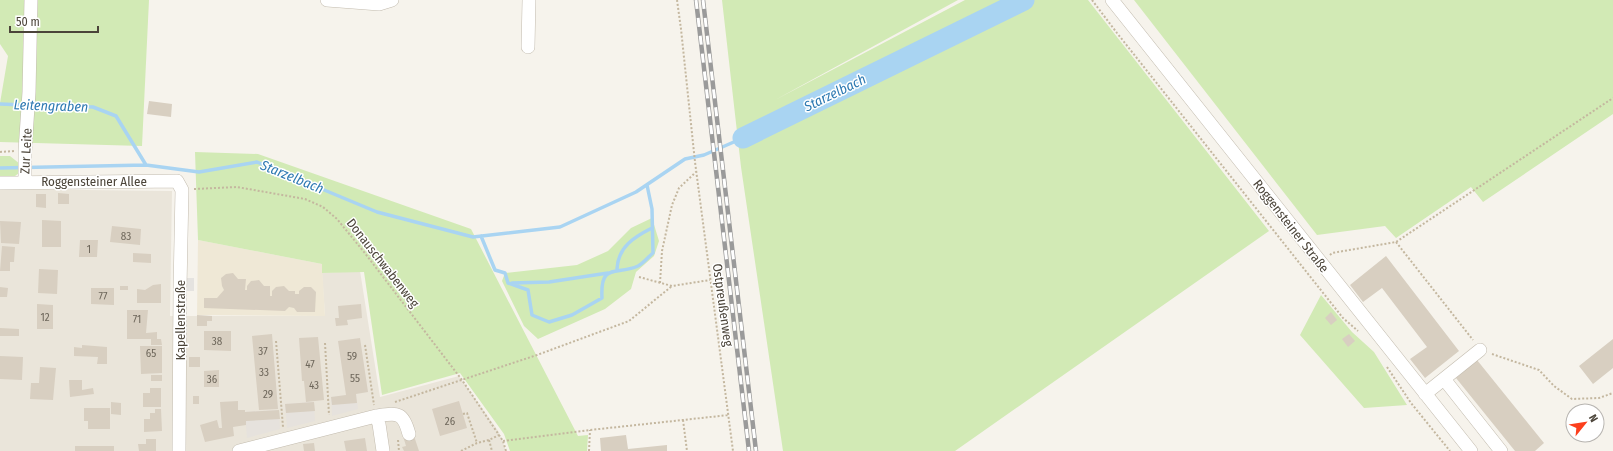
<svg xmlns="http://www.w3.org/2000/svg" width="1613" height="451" viewBox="0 0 1613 451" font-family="'Fira Sans Condensed',sans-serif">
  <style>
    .residential { fill: #eae5da }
    .industrial { fill: #e6e2dd }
    .education { fill: #efe8d6 }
    .green { fill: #d2eab5 }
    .parking { fill: #e5e3e0 }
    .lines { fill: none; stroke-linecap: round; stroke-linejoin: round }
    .stream { stroke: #a9d4f2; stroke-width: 3.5 }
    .river { stroke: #a9d4f2; stroke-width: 21 }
    .building { fill: #d8cfc1 }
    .minor-casing { stroke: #c2bbae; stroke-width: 14 }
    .path { stroke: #c4b79f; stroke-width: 2; stroke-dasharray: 2 2; stroke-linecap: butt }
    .minor { stroke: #fff; stroke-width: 13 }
    .rail-casing { stroke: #9a9a9a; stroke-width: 4.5 }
    .rail { stroke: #fff; stroke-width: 3; stroke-dasharray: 9; stroke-linecap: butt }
    .labels { text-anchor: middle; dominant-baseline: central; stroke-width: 3; stroke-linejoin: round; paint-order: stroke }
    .number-label { font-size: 11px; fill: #6e675b }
    .street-label { font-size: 13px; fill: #4b4439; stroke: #fff }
    .water-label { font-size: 14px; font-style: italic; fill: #2e7ab2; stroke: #fff }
  </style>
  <rect width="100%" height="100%" fill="#f6f3ec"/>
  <!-- residential -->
  <path class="residential" d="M0 189 172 191 170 316H325L322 273 360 271 380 397 459 376 499 432 506 451H0Z"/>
  <!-- industrial -->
  <path class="industrial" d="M356 394 358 409 332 416 331 397Z
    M314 402 315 421 287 428 285 404Z
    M279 410 280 429 247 438 245 412Z"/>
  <!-- education -->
  <path class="education" d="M198 240 322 264 325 316 197 315Z"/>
  <!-- green -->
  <path class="green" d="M0 0H149L142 146 0 142V103L8 56 0 44Z
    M722 0H958L775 100 965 0H1088L1269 231 955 451H783L741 167Z
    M1134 0H1613V114L1483 202 1471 187 1396 238 1385 226 1317 235Z
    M195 152 258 154 471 229 578 436 588 435 587 451H510L504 434 460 373 382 395 364 272 322 273V264L198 240Z
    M0 156H10L20 164 19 173 15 176 0 177Z
    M652 218 659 241 654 256 636 272 631 289 605 309 538 339 524 326 502 281 505 273 577 265 608 251 631 228Z
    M1321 295 1352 332 1374 352 1407 405 1364 408 1300 335Z"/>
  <!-- parking -->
  <path class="parking" d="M186 278H194V291H186Z"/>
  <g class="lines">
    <!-- stream -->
    <path class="stream" d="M0 104 25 105
      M31 105 93 107 116 116 146 165
      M0 168 146 165 199 172 257 162 377 212 473 237 560 227 636 192 685 159 704 155 743 138
      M481 236 495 270 505 273 508 283 528 290 532 315 549 322 572 315 602 298C600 262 616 276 638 266 644 263 648 257 653 253L652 209 647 185
      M617 269C618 247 634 237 652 228
      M512 283 549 282 608 273"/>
    <!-- river -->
    <path class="river" d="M743 138 1024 0"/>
  </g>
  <!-- building -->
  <path class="building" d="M149 101 172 104 171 117 147 114Z
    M58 193 69 194V204H58Z
    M36 194H46V208L36 207Z
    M42 220 61 221V247H42Z
    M0 221 21 222 19 244 1 243Z
    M112 226 141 229 140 245 110 242Z
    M80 240H98L97 257H79Z
    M2 246 15 247 14 262H10V271H0Z
    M133 253 151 254V263L133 262Z
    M1386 256 1459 351 1425 378 1410 359 1427 347 1382 288 1363 302 1350 285Z
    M39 269 58 270 57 294 38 293Z
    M233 273 238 279H246L245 290H247V286L251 281 259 280 264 286H270V296H272V291L276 287 284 286 289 291H295V294H299V291L304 287H311L316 292 315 312H297L294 308 289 307 285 311 204 308V298H217L224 290 222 286 221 278 226 274Z
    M161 284V303H137V289L145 290 153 285Z
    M120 286H128V290H120Z
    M0 287 8 288 7 297H0Z
    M91 288H114V305L91 304Z
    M37 304 53 305V329H37Z
    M361 304 362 318 347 320 348 325 336 326 335 318H339L338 306Z
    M127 310H148L146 333 157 332V339H161L162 345H151V339H127Z
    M1331 312 1337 320 1331 325 1325 318Z
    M197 315 212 316V321H207V326H197Z
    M0 328 19 329V336H0Z
    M204 331H231V351L204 350Z
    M272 334 278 409 259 410 252 336Z
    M1349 334 1355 341 1348 347 1342 339Z
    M318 337 324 400 306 402 304 381H302L299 338Z
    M360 338 368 392 356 394 357 403 332 405 331 397 346 395 338 341Z
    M1613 339V368L1593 384 1579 366Z
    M82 345 107 347V364H97L98 357 74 356V347L82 348Z
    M140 346H162V373L141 374Z
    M0 356 23 357 22 380 0 379Z
    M189 357H200V367H189Z
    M1477 360 1544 443 1535 451H1515L1456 378Z
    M40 367 56 368 53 400 30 399 31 383H39Z
    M219 370V387H204V371Z
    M151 375H162V381H151Z
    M69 380H82V390L93 388 94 394 70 397Z
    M150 388H161V407H143V393H150Z
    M193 396H199V404H193Z
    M238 401V410H245V412L279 410 280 419 246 421V425L233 427 234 436 205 442 200 425 217 420 219 428H222L220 402Z
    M459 401 467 428 440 436 432 409Z
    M111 402 121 403V415L111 414Z
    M314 402 315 411 286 413 285 404Z
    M84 408H110V429H88V421H84Z
    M155 409H161L162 431 144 432V419H150V413H155Z
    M413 433 419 451H404L402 447 406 446 403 436Z
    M626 435 628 449 667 445V451H601L600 438Z
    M365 438 367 451H346L344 441Z
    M146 439H156V451H139L138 444H146Z
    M314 443 315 451H304L303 444Z
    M75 446H114V451H75Z"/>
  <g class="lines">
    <defs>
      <path id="minor" d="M327 0 379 4 392 0
        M1112 0 1471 451
        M528 47 529 0
        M25 182V151L29 92 31 0
        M0 183 177 181 182 190 180 288 179 451
        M1444 379 1501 451
        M1425 394 1480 350
        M376 416 379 424 383 451
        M239 451 376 416C397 413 403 411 409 434"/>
    </defs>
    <!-- minor casing -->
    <use href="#minor" class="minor-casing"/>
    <!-- path -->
    <path class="path" d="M677 0 681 29 695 162 733 451
      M1092 0 1117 33 1343 318 1358 331
      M0 152 14 151
      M194 189 237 187 305 199 323 207 337 219 364 252 462 380 503 441 506 451
      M1396 242 1473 340
      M1330 255 1332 253 1396 242 1613 98
      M639 277 672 286 710 280
      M660 283 662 251 672 205 679 188 696 172
      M276 341 283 427
      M325 343 329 415
      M365 345 374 405
      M1492 354 1539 370 1554 386 1572 399 1599 398 1613 393
      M1387 367 1411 403 1450 451
      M395 402 537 355 629 321 672 286
      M463 414 467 413 477 443
      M683 420 687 451
      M398 440 399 451
      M489 440 492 451
      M503 441 590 430 729 415
      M461 451 477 443 489 440 499 435
      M589 451 590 430"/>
    <!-- minor -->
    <use href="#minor" class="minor"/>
    <defs>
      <path id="rail" d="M696 0 749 451
        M703 0 756 451"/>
    </defs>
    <!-- rail casing -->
    <use href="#rail" class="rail-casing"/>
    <!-- rail -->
    <use href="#rail" class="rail"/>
  </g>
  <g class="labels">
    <!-- number labels -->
    <g class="number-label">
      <text x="126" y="236">83</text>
      <text x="89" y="249">1</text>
      <text x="103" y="296">77</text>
      <text x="45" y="317">12</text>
      <text x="137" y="319">71</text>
      <text x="217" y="341">38</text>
      <text x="263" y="351">37</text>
      <text x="151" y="353">65</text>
      <text x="352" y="356">59</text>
      <text x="310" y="364">47</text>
      <text x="264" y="372">33</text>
      <text x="355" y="378">55</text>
      <text x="212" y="379">36</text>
      <text x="314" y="385">43</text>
      <text x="268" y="394">29</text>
      <text x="450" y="421">26</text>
    </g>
    <!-- street labels -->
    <g class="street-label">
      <text transform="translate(26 151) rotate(-87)">Zur Leite</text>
      <text x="94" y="181">Roggensteiner Allee</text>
      <text transform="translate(1291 226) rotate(52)">Roggensteiner Straße</text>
      <text transform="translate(383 263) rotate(52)">Donauschwabenweg</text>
      <text transform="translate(723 305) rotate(82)">Ostpreußenweg</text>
      <text transform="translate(180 320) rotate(-90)">Kapellenstraße</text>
    </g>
    <!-- water labels -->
    <g class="water-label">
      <text transform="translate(835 93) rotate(-26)">Starzelbach</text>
      <text transform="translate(51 106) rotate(2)">Leitengraben</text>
      <text transform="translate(292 177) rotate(22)">Starzelbach</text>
    </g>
  </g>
  <!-- north arrow -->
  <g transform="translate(1585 423) rotate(60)"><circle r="19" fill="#ffffff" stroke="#b7b4b0"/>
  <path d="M0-3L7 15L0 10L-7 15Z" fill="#fc3f1d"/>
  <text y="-6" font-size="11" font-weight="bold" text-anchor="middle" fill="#4b4439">N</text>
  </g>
  <!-- scale -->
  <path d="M10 26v6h88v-6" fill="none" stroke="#4b4439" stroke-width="2"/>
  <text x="16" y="26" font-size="12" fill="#4b4439" stroke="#ffffff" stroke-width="3" paint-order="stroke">50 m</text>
</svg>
